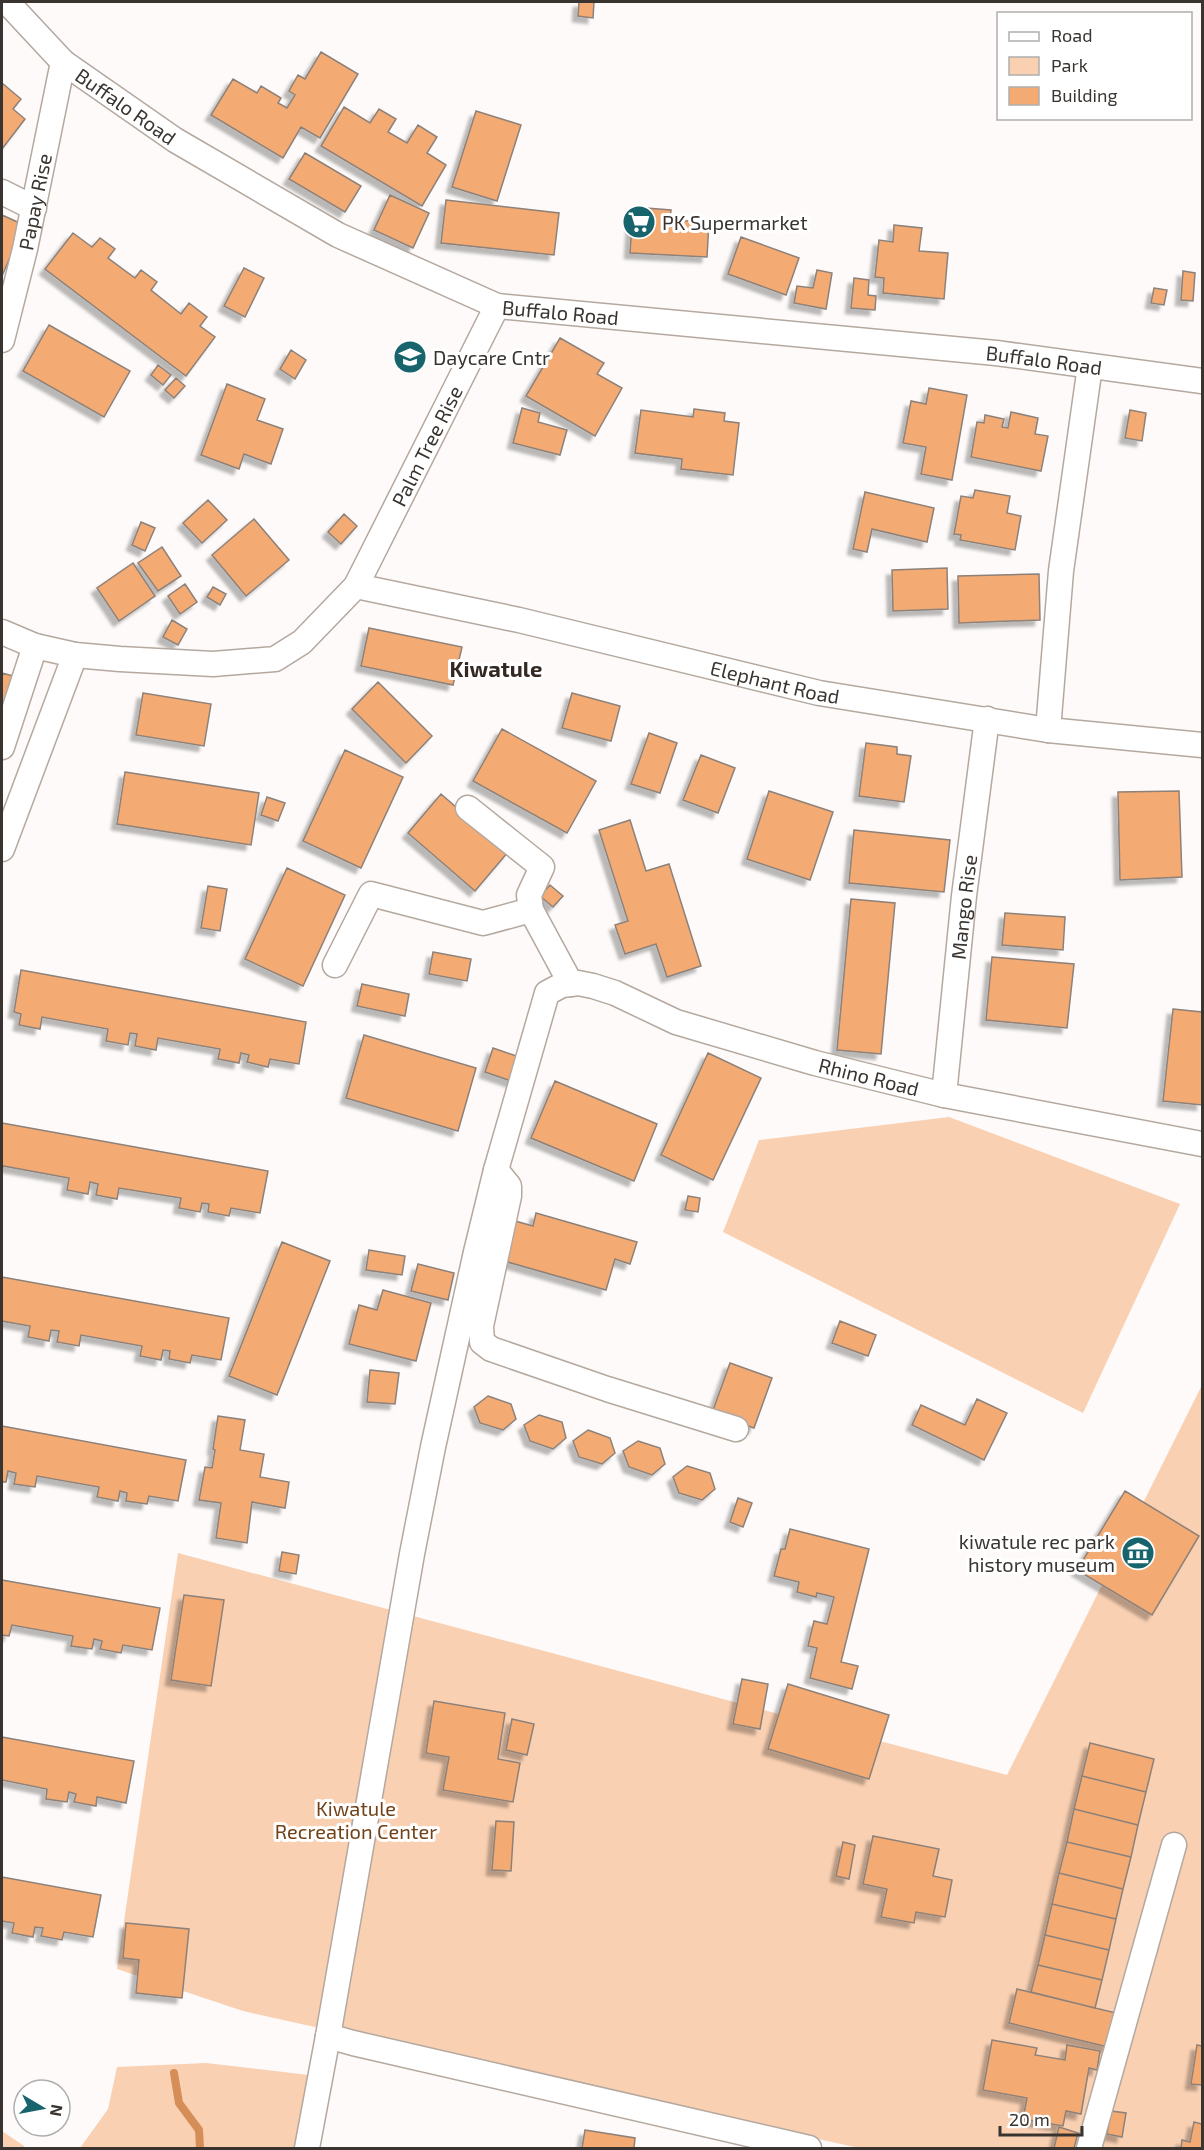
<svg xmlns="http://www.w3.org/2000/svg" width="1204" height="2150" viewBox="0 0 1204 2150" font-family="'Exo 2',sans-serif">
  <style>
    .green { fill: #f9d0b2 }
    .lines { fill: none; stroke-linecap: round; stroke-linejoin: round }
    .stream { stroke: #d58e57; stroke-width: 8 }
    .building { fill: #f4ab73; stroke: #8d8179; stroke-width: 1.5; filter: url(#shadow) }
    .minor-casing { stroke: #b4a89f; stroke-width: 27 }
    .minor { stroke: #fff; stroke-width: 24 }
    .labels { text-anchor: middle; dominant-baseline: central; stroke-width: 6; stroke-linejoin: round; paint-order: stroke }
    .street-label { font-size: 20px; fill: #393430; stroke: #fff }
    .poi-label { font-size: 20px; fill: #393430; stroke: #fff; text-anchor: start }
    .park-label { font-size: 20px; fill: #714118; stroke: #fff }
    .quarter-label { font-size: 22px; font-weight: bold; fill: #332922; stroke: #fff }
  </style>
  <defs>
    <filter id="shadow"><feDropShadow dx="-5.5" dy="5.5" stdDeviation="1.5" flood-color="#0004"/></filter>
  </defs>
  <rect width="100%" height="100%" fill="#fdfaf9"/>
  <!-- green -->
  <path class="green" d="M949 1117 1180 1204 1083 1413 723 1232 759 1140Z
    M1202 1385V2148H859L243 2011 117 1969 178 1553 1007 1775Z
    M206 2063 317 2076 303 2148H80L108 2109 117 2067Z
    M2 2131 24 2146 25 2148H2Z"/>
  <g class="lines">
    <!-- stream -->
    <path class="stream" d="M174 2073 179 2103 199 2130 200 2148"/>
  </g>
  <!-- building -->
  <path class="building" d="M579 2H594L593 18 578 16Z
    M321 52 358 74 320 138 301 127 283 158 211 115 233 79 257 93 261 86 281 98 278 103 287 108 295 95 289 91 298 75 305 79Z
    M2 83 21 99 13 109 25 119 2 149Z
    M344 107 370 123 379 109 396 119 388 132 407 143 418 125 437 137 427 153 446 165 422 206 321 146Z
    M476 111 521 125 497 201 452 187Z
    M305 153 361 186 345 212 289 179Z
    M390 195 429 213 413 248 374 230Z
    M446 200 559 213 554 255 441 243Z
    M633 207 671 210 670 220 709 222 707 257 630 253Z
    M2 215 24 225 2 276Z
    M894 225 922 228 919 251 948 253 944 299 883 293 884 278 875 277 879 240 893 242Z
    M73 233 92 247 100 238 115 249 108 258 135 278 141 270 157 282 151 290 181 314 189 303 207 317 200 326 215 337 186 376 45 269Z
    M741 237 799 258 786 295 728 274Z
    M244 268 264 278 245 317 224 306Z
    M817 270 832 273 826 309 794 303 797 286 813 288Z
    M1183 271 1195 273 1193 301 1181 300Z
    M854 278 869 280 868 295 876 296 875 310 851 308Z
    M1154 288 1167 290 1164 305 1151 303Z
    M49 325 130 371 104 417 23 371Z
    M560 338 604 363 597 374 622 388 595 436 526 396Z
    M291 350 306 360 295 379 280 369Z
    M158 365 171 375 163 385 151 375Z
    M176 378 185 386 174 398 165 390Z
    M227 384 265 399 257 420 283 429 271 464 244 454 239 469 201 455Z
    M929 388 967 395 952 480 921 474 926 447 903 443 911 401 926 404Z
    M522 408 540 413 538 422 567 430 560 455 513 443Z
    M694 409 725 413 724 421 739 423 733 475 681 469 682 459 635 453 641 410 693 417Z
    M1130 410 1146 413 1142 441 1125 438Z
    M1011 412 1038 418 1035 434 1048 436 1041 471 971 457 977 422 984 423 985 415 1004 419 1002 427 1008 428Z
    M975 490 1010 496 1007 513 1021 516 1015 550 960 540 961 535 954 534 961 496 973 498Z
    M865 492 934 508 927 542 872 529 867 552 853 549Z
    M208 500 227 520 202 543 183 523Z
    M344 514 357 526 341 544 328 532Z
    M254 519 289 560 246 596 212 555Z
    M141 522 155 528 145 551 132 545Z
    M162 547 181 576 158 591 138 563Z
    M133 563 155 596 119 621 97 588Z
    M947 568 948 609 893 611 892 570Z
    M1039 574 1040 620 959 623 958 576Z
    M185 584 197 602 180 614 168 596Z
    M213 587 226 594 220 605 207 597Z
    M172 620 187 629 178 645 163 637Z
    M369 628 462 647 453 685 361 666Z
    M2 673 17 677 2 716Z
    M378 682 432 736 406 763 352 709Z
    M143 693 211 704 204 746 136 735Z
    M572 693 620 706 611 741 562 728Z
    M502 729 596 781 567 833 473 781Z
    M649 733 677 743 660 793 631 784Z
    M866 743 897 747V754L911 756 904 802 859 796Z
    M345 750 403 777 361 868 303 841Z
    M701 755 735 768 718 813 683 800Z
    M125 772 259 793 251 845 117 824Z
    M769 791 833 812 810 880 747 859Z
    M1179 791 1182 877 1120 880 1118 792Z
    M441 794 508 852 475 891 408 833Z
    M267 797 285 803 278 821 261 815Z
    M630 820 646 871 669 864 701 966 667 977 656 944 625 954 615 925 628 921 599 830Z
    M854 830 950 840 944 892 849 883Z
    M287 868 345 895 303 986 245 959Z
    M550 885 563 896 553 907 540 896Z
    M208 886 227 889 220 931 201 928Z
    M851 899 895 903 881 1054 837 1050Z
    M1005 913 1065 917 1063 950 1002 945Z
    M433 952 471 959 467 981 429 974Z
    M992 957 1074 964 1067 1028 986 1020Z
    M21 970 306 1022 299 1064 270 1059 268 1067 247 1062 249 1055 241 1053 239 1063 218 1059 220 1049 158 1038 156 1050 135 1046 137 1034 130 1033 128 1045 106 1041 108 1029 42 1017 40 1029 19 1025 21 1014 14 1012Z
    M362 984 409 994 405 1016 357 1006Z
    M1173 1009 1202 1012V1105L1163 1101Z
    M364 1035 476 1068 458 1131 346 1098Z
    M493 1048 522 1058 514 1082 485 1072Z
    M708 1053 761 1078 713 1180 661 1155Z
    M555 1081 657 1124 634 1181 531 1138Z
    M2 1123 268 1171 260 1213 231 1208 229 1216 208 1212 209 1204 202 1203 200 1212 179 1208 181 1198 119 1188 117 1199 96 1195 98 1184 90 1182 88 1194 67 1190 69 1178 3 1166 2 1173Z
    M688 1196 700 1198 698 1212 685 1210Z
    M536 1213 637 1242 630 1264 615 1259 606 1290 504 1261 515 1221 533 1226Z
    M282 1242 330 1261 277 1395 229 1376Z
    M369 1250 405 1256 402 1275 366 1270Z
    M418 1264 454 1273 448 1300 411 1291Z
    M2 1277 229 1318 221 1360 192 1355 190 1363 169 1359 170 1351 163 1350 161 1360 140 1356 142 1346 81 1335 79 1346 57 1342 59 1331 51 1330 49 1341 28 1337 30 1326 2 1321Z
    M383 1290 431 1303 416 1361 349 1344 359 1305 377 1310Z
    M840 1321 876 1335 868 1356 832 1343Z
    M730 1363 772 1378 754 1428 712 1413Z
    M370 1370 399 1373 395 1404 367 1402Z
    M488 1396 511 1404 516 1419 503 1430 480 1423 474 1407Z
    M977 1399 1007 1413 984 1460 912 1425 921 1405 965 1425Z
    M539 1415 562 1422 566 1438 553 1449 530 1441 524 1425Z
    M218 1416 245 1420 240 1450 264 1454 260 1477 289 1482 285 1508 252 1502 247 1543 216 1538 221 1503 199 1500 205 1467 212 1468 215 1450 213 1449Z
    M2 1426 186 1460 178 1501 149 1496 147 1504 126 1501 127 1493 120 1491 118 1501 97 1497 99 1487 37 1476 35 1487 14 1484 16 1473 8 1471 6 1482H2Z
    M588 1430 610 1438 615 1453 602 1464 579 1457 573 1441Z
    M638 1441 660 1448 665 1464 652 1475 629 1467 623 1451Z
    M687 1466 710 1473 715 1489 702 1500 679 1493 673 1477Z
    M1125 1491 1199 1536 1152 1615 1077 1570Z
    M738 1498 752 1503 743 1527 730 1522Z
    M790 1529 869 1549 841 1662 858 1666 852 1689 810 1678 817 1648 808 1646 814 1621 827 1624 834 1597 817 1593 816 1597 797 1592 799 1582 774 1576 781 1549H785Z
    M282 1552 299 1555 296 1574 279 1571Z
    M2 1580 160 1608 152 1650 123 1645 121 1653 100 1649 102 1641 94 1639 92 1649 71 1646 73 1636 12 1625 9 1636 2 1635Z
    M184 1595 224 1600 211 1686 171 1680Z
    M742 1679 768 1684 760 1729 733 1724Z
    M788 1684 889 1715 869 1779 768 1749Z
    M434 1701 505 1713 498 1759 520 1763 513 1802 443 1790 449 1757 426 1753Z
    M512 1719 534 1724 527 1755 506 1750Z
    M2 1737 134 1761 126 1803 97 1797 96 1806 74 1802 76 1794 69 1792 67 1802 46 1799 47 1789 2 1780Z
    M1090 1743 1154 1759 1146 1792 1082 1776Z
    M1082 1776 1146 1792 1138 1825 1074 1809Z
    M1074 1809 1138 1825 1131 1857 1067 1842Z
    M496 1821 514 1822 511 1871 492 1870Z
    M873 1836 939 1849 933 1876 952 1880 945 1917 916 1912 914 1923 881 1917 887 1889 863 1884Z
    M843 1842 855 1845 849 1879 836 1876Z
    M1067 1842 1131 1857 1123 1889 1059 1873Z
    M1059 1873 1123 1889 1116 1919 1052 1904Z
    M2 1877 101 1895 93 1937 64 1932 62 1940 41 1936 43 1928 35 1927 33 1937 12 1933 14 1923 2 1921Z
    M1052 1904 1116 1919 1109 1950 1045 1935Z
    M126 1923 189 1929 182 1998 136 1993 139 1960 123 1958Z
    M1045 1935 1109 1950 1102 1980 1038 1965Z
    M1038 1965 1102 1980 1095 2008 1031 1992Z
    M1017 1989 1116 2013 1108 2047 1009 2023Z
    M992 2040 1037 2048 1035 2055 1065 2060 1067 2045 1100 2051 1097 2070 1089 2068 1081 2114 1066 2111 1063 2126 1023 2119 1027 2098 983 2090Z
    M1197 2045 1202 2046V2085L1191 2084Z
    M1111 2111 1126 2113 1122 2137 1107 2134Z
    M1194 2122 1202 2124V2148H1181L1182 2140 1190 2142Z
    M1059 2127 1078 2133 1074 2148H1054Z
    M585 2130 635 2138 634 2148H573H582Z"/>
  <g class="lines">
    <defs>
      <g id="minor">
        <path id="s1" d="M7 2 63 62 175 140 338 235 497 306 996 353 1202 381"/>
        <path d="M2 192 34 208"/>
        <path id="s2" d="M2 340 25 249 63 62"/>
        <path id="s3" d="M356 586 519 620 819 693 1048 730 1202 745"/>
        <path id="s4" d="M2 632 35 646 75 655 120 659 213 664 275 659 302 642 356 586 497 306"/>
        <path d="M1048 730 1061 571 1090 366"/>
        <path d="M2 747 35 646"/>
        <path d="M468 808 542 867 529 895 531 910 571 984"/>
        <path d="M2 849 75 655"/>
        <path d="M335 965 371 894 483 923 531 910"/>
        <path id="s5" d="M944 1095 964 896 987 719"/>
        <path d="M496 1170 509 1186V1196L481 1326 482 1342 491 1349 607 1389 736 1429"/>
        <path d="M307 2148 328 2036"/>
        <path id="s6" d="M809 2148 353 2043 328 2036 412 1554 433 1447 476 1252 496 1170 547 993 562 985 578 983 593 986 615 993 676 1022 815 1063 944 1095 1202 1144"/>
        <path d="M1089 2148 1174 1845"/>
      </g>
    </defs>
    <!-- minor casing -->
    <use href="#minor" class="minor-casing"/>
    <!-- minor -->
    <use href="#minor" class="minor"/>
  </g>
  <!-- icons -->
  <defs>
    <symbol id="supermarket-disc" viewBox="-11 -11 22 22"><circle r="9.5" fill="#17646d" stroke="#fff"/><path d="M-6-5.5h2.5l.6 2H6L4.5 2H-2.5L-4.4-4H-6ZM-1.5 3.2a1.3 1.3 0 1 0 .1 0ZM3 3.2a1.3 1.3 0 1 0 .1 0Z" fill="#fff"/></symbol>
    <symbol id="school-disc" viewBox="-11 -11 22 22"><circle r="9.5" fill="#17646d" stroke="#fff"/><path d="M0-5L7-2L0 1L-7-2ZM-4 1L0 2.5L4 1V4Q0 6-4 4Z" fill="#fff"/></symbol>
    <symbol id="museum-disc" viewBox="-11 -11 22 22"><circle r="9.5" fill="#17646d" stroke="#fff"/><path d="M0-6L6-3V-2H-6V-3ZM-5-1h2V3h-2ZM-1-1h2V3h-2ZM3-1h2V3H3ZM-6 4H6V6H-6Z" fill="#fff"/></symbol>
  </defs>
  <g fill-rule="evenodd">
    <use href="#supermarket-disc" x="620" y="203" width="38" height="38"/>
    <use href="#school-disc" x="391" y="338" width="38" height="38"/>
    <use href="#museum-disc" x="1119" y="1534" width="38" height="38"/>
  </g>
  <g class="labels">
    <!-- street labels -->
    <g class="street-label">
      <text stroke="none"><textPath href="#s1" startOffset="159">Buffalo Road</textPath></text>
      <text stroke="none"><textPath href="#s2" startOffset="142">Papay Rise</textPath></text>
      <text stroke="none"><textPath href="#s1" startOffset="645">Buffalo Road</textPath></text>
      <text stroke="none"><textPath href="#s1" startOffset="1131">Buffalo Road</textPath></text>
      <text stroke="none"><textPath href="#s4" startOffset="544">Palm Tree Rise</textPath></text>
      <text stroke="none"><textPath href="#s3" startOffset="430">Elephant Road</textPath></text>
      <text stroke="none"><textPath href="#s5" startOffset="189">Mango Rise</textPath></text>
      <text stroke="none"><textPath href="#s6" startOffset="1900">Rhino Road</textPath></text>
    </g>
    <!-- poi labels -->
    <g class="poi-label">
      <text x="662" y="222">PK Supermarket</text>
      <text x="433" y="357">Daycare Cntr</text>
      <text x="1115" y="1541" text-anchor="end">kiwatule rec park<tspan x="1115" dy="23">history museum</tspan></text>
    </g>
    <!-- park labels -->
    <g class="park-label">
      <text x="356" y="1808">Kiwatule<tspan x="356" dy="23">Recreation Center</tspan></text>
    </g>
    <!-- quarter labels -->
    <g class="quarter-label">
      <text x="496" y="668">Kiwatule</text>
    </g>
  </g>
  <!-- border -->
  <rect width="1204" height="2150" fill="none" stroke="#393430" stroke-width="6"/>
  <!-- legend -->
  <rect x="997" y="12" width="195" height="108" fill="#ffffff" stroke="#b0aeac" stroke-width="1.5"/>
  <rect x="1009" y="32" width="30" height="9" fill="#ffffff" stroke="#b0aeac" stroke-width="1.5"/>
  <text x="1051" y="42" font-size="18" fill="#393430">Road</text>
  <rect x="1009" y="57" width="30" height="18" fill="#f9d0b2" stroke="#b0aeac" stroke-width="1.5"/>
  <text x="1051" y="72" font-size="18" fill="#393430">Park</text>
  <rect x="1009" y="87" width="30" height="18" fill="#f4ab73" stroke="#b0aeac" stroke-width="1.5"/>
  <text x="1051" y="102" font-size="18" fill="#393430">Building</text>
  <!-- north arrow -->
  <g transform="translate(42 2108) rotate(100)"><circle r="28" fill="#ffffff" stroke="#b0aeac" stroke-width="1.5"/>
  <path d="M0-4.5L10 22L0 15L-10 22Z" fill="#17646d"/>
  <text y="-9" font-size="16" font-weight="bold" text-anchor="middle" fill="#393430">N</text>
  </g>
  <!-- scale -->
  <path d="M1000 2126v9h82v-9" fill="none" stroke="#393430" stroke-width="3"/>
  <text x="1009" y="2126" font-size="18" fill="#393430" stroke="#ffffff" stroke-width="4.5" paint-order="stroke">20 m</text>
</svg>
